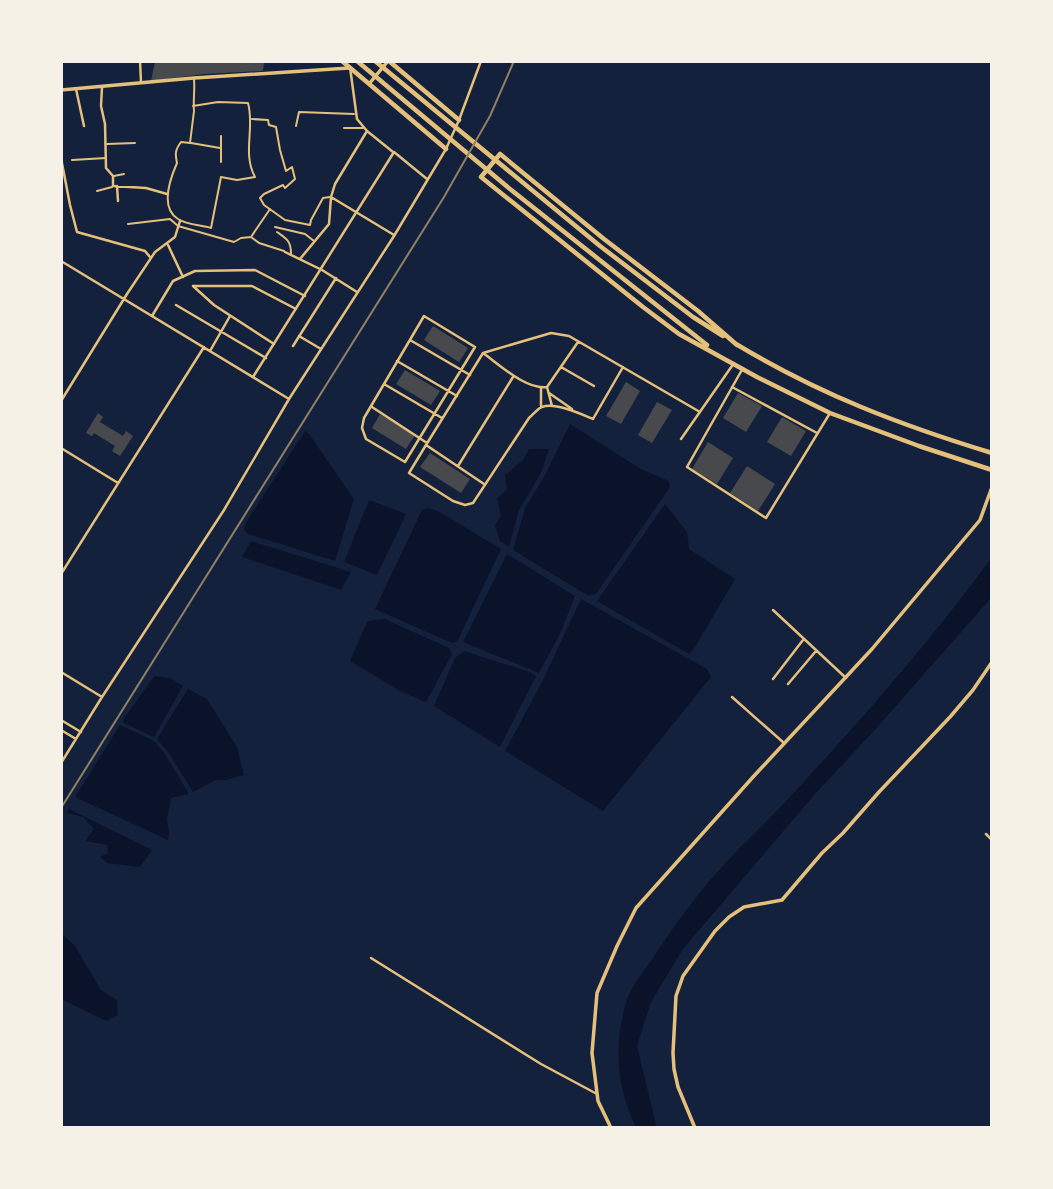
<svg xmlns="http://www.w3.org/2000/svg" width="1053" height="1189" viewBox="0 0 1053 1189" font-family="Rubik,sans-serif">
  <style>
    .water { fill: #0b132b }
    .building { fill: #48494c }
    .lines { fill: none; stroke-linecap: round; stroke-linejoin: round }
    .service { stroke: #e5c07b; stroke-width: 2 }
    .minor { stroke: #e5c07b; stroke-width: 2.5 }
    .tertiary { stroke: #e5c07b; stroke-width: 3.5 }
    .secondary { stroke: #e5c07b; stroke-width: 4.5 }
    .rail { stroke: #918062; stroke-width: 2 }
  </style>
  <rect width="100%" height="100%" fill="#14213d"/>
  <!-- water -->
  <path class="water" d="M570 424 641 469 669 481 670 487 596 594 587 595 513 550 525 508 544 477Z
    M305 431 309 434 354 499 335 561 248 534 244 530 245 524Z
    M529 449H549L541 473 519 510 509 547 500 541 495 525 501 516 497 498 507 490 505 475 523 460Z
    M369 500 406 514 377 575 344 562Z
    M665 504 687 532 689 549 735 579 694 649 689 654 597 601Z
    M428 508 438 511 501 549 457 642 452 643 375 609 422 510Z
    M251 541 351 572 341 590 242 557Z
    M507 554 575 596 559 636 539 673 463 642Z
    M992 557V597L873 732 815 794 683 949 651 1002 637 1046 657 1128H636C616 1084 613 1045 627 999 632 985 644 971 653 958 673 927 695 897 720 869 742 844 767 822 790 797 861 720 930 642 992 557Z
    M581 599 707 669 711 677 603 811 505 751 544 678Z
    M385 619 449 648 452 654 426 702 400 691 350 661 367 622 373 620Z
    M464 651 530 672 536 676 500 747 434 706 455 658Z
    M154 676 170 678 183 686 154 737 124 723 123 720Z
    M188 689 207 699 237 747 244 775 226 780H216L193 792 169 753 157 739Z
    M120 725 154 741 165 754 189 794 171 798 167 819 169 833 168 840 75 797Z
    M69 809 152 850 140 867 107 863 100 857 108 853 107 845 85 841 94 829 83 817 67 813Z
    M61 933 75 946 101 990 117 1000 118 1015 106 1021 61 999Z"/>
  <!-- building -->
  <path class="building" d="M158 61H264L263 71 204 74 151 81 155 62Z
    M433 326 468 348 459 362 424 340Z
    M405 370 440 391 431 405 396 384Z
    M626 382 640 391 621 424 606 416Z
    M738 393 762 406 746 432 723 418Z
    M657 402 672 410 652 443 638 435Z
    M98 413 103 417 100 422 123 436 126 431 133 436 120 456 112 451 115 446 94 433 92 436 86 433Z
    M380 414 415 435 406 449 372 428Z
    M782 417 806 431 791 456 767 442Z
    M708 442 733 458 717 484 692 469Z
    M430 453 470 479 461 493 420 467Z
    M747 466 775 484 758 511 730 493Z"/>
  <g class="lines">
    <!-- service -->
    <path class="service" d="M193 106 218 102 248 103C255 128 242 153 255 177L237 180 221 177 211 228C201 225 187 225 178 219 160 208 170 179 177 163 175 154 175 150 181 142L190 143 194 111C193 100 195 90 194 79
      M252 119 268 120 269 125 276 127 280 150 286 171 292 167 295 179 285 188 283 185 264 194 260 198 264 205 285 220 310 225 311 220 323 198 330 197
      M296 126 299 112 354 114
      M344 128H363
      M191 143 220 148
      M107 144 135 143
      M72 160 106 158
      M221 162V136
      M114 176 124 174
      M97 191 112 187
      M128 224 170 219 178 226 234 242 241 238 251 237 270 209
      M275 227 305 234 314 241
      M277 232C287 239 291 241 291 254
      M251 237 259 243 284 251"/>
    <!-- minor -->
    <path class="minor" d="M140 61 141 82
      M350 67 357 119 367 131 393 152
      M102 87 101 106 105 124 106 168 113 176V186L146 188 167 194
      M76 89 84 126
      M61 158 70 205 77 232 145 251 150 257
      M117 186 118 201
      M331 197 394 235
      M168 245 183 277
      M285 252 322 270 357 292
      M300 259 329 224 331 197 335 184 367 131
      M61 261 289 399
      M193 286H252L296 309
      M193 286 214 305 274 344
      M176 305 266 358
      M152 316 173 281 195 271 255 270 305 296
      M424 316 475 347 405 462 366 439 362 428 364 418Z
      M299 336 321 349
      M410 340 470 375
      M293 346 336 278
      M210 351 230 316
      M483 353C500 365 526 390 547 387L578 342
      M397 361 457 396
      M561 367 594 386
      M743 368 687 467 766 518 830 413
      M253 377 394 152 427 179
      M384 384 442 418
      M547 387 552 406
      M732 387 817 433
      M541 388V406
      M549 393 572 409
      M61 401 127 294 155 252 175 237 180 221
      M372 407 427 443
      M681 439 734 363
      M426 445 483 353 551 333 569 336 700 412
      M61 448 118 483
      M458 466 513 377
      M484 484 426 445 409 473 453 501 465 505 473 503 529 418C533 415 538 408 542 407 555 402 581 414 593 419L623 367
      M61 574 204 347
      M773 610 846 678
      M61 672 102 697
      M773 679 803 640
      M788 684 816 651
      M732 697 784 743
      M61 720 81 732
      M61 730 76 739
      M61 763 102 697 224 510 289 399 394 236 446 149 459 120 481 61
      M986 834 992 840
      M371 958 541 1064 597 1094"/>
    <!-- tertiary -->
    <path class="tertiary" d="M369 84 388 61
      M61 90 194 78 349 68
      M611 1128 598 1101 592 1053 597 993 617 946 636 908 753 777 872 649 980 520 992 487
      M695 1128 678 1087 674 1069 673 1053 676 996 683 976 715 931 729 917 744 907 782 900 822 853 843 833 879 792 950 717 973 690 992 662"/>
    <!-- secondary -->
    <path class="secondary" d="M342 61 446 149
      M357 61 510 189 707 345
      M375 61 600 246 693 317 723 336
      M389 61 459 120
      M736 344C819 394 900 425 992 453
      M737 345 698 311 604 239 500 154 481 177 643 307 679 334 757 377 830 413 919 446 992 470"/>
    <!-- rail -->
    <path class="rail" d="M61 808 444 197 490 116 514 61"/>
  </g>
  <!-- border -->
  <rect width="1053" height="1189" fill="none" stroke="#f6f1e7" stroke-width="126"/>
</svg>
